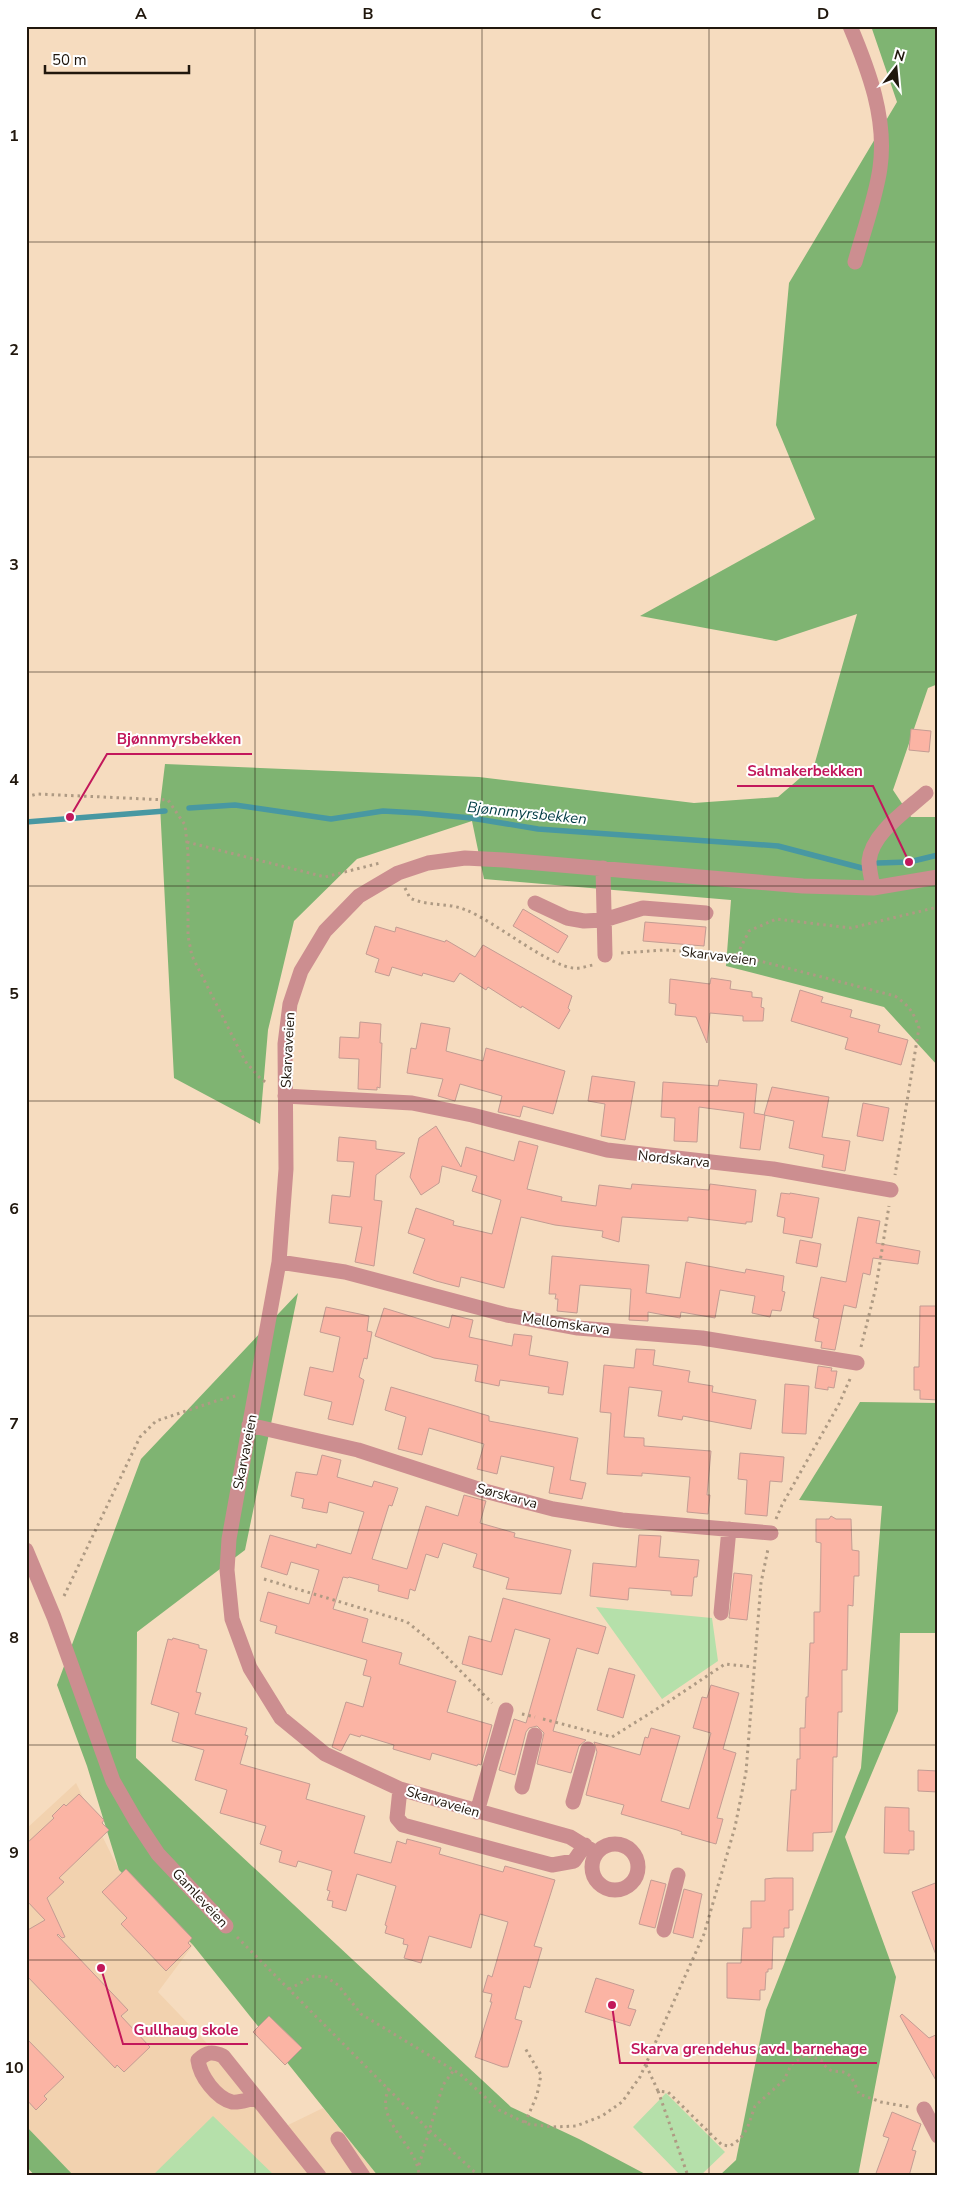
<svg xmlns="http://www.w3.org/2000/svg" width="964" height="2202" viewBox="0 0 964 2202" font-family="'Nunito Sans',sans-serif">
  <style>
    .built { fill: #f2d2af }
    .green { fill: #b5e0aa }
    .forest { fill: #7fb472 }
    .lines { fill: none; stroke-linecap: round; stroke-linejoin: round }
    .stream { stroke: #4898a2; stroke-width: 5.5 }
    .building { fill: #fbb4a4; stroke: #c39c93 }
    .path { stroke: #ae9a83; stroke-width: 3; stroke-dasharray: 2.5 4; stroke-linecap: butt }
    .minor { stroke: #cc8e90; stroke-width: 15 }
    .grid { fill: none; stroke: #20170d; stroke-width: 1; stroke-opacity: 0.55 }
    .labels { text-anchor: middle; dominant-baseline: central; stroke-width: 4; stroke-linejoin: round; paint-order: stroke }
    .street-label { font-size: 14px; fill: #20170d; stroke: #fff }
    .water-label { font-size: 15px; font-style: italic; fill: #013b43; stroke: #fff }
    .leader { fill: none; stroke: #c2185b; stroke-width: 2 }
    .callout-dot { fill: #c2185b; stroke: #fff; stroke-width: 2 }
    .callout-label { font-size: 15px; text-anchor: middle; font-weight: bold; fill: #c2185b; stroke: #fff; stroke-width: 4; stroke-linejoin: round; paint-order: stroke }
    .neatline { fill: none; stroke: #20170d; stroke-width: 2 }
    .grid-label { font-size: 16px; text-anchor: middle; font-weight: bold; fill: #20170d }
  </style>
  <rect width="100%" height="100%" fill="#f6dcbf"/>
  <!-- built -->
  <path class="built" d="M76 1783 119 1870 193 1945 158 1992 286 2126 323 2108 378 2176H74L26 2126V1829Z"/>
  <!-- green -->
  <path class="green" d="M596 1607 712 1618 718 1661 662 1699Z
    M666 2093 725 2152 700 2176H681L633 2127Z
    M213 2116 275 2176H152Z"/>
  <!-- forest -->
  <path class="forest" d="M871 26H938V684L928 688 893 790 911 817H938V1066L884 1007 726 966 731 900 484 879 472 821 357 859 294 921 268 1030 260 1124 174 1078 160 805 165 764 479 777 694 803 778 797 814 766 857 614 776 641 640 616 815 519 776 425 789 283 897 102Z
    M298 1293 245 1550 137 1632 136 1758 511 2107 579 2139 649 2176H378L193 1945 119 1870 87 1766 57 1685 141 1459Z
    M860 1402 938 1403V1633H900L898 1711 845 1837 896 1977 858 2176H719L736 2160 766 2010 861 1768 882 1506 799 1500Z
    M26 2126 74 2176H35L26 2166Z"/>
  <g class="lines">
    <!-- stream -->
    <path class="stream" d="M189 808 235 805 331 819 383 811 418 813 471 818 538 829 778 846 862 868
      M26 822 165 811
      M878 863 909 862 938 855"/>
  </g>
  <!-- building -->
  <path class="building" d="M911 729 931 731 929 752 909 750Z
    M523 909 568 936 558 953 513 926Z
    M645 922 706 927 704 946 643 941Z
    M375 926 395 932 396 927 445 942 446 940 475 957 483 945 572 996 568 1008 570 1010 559 1029 522 1006 521 1008 488 987 486 990 460 973 454 982 423 973 422 976 392 967 389 976 375 972 379 959 366 954Z
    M711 978 731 981 730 989 752 992V997L762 998 761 1007 764 1008 763 1021H743V1016L710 1013 707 1043 696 1017 675 1015 676 1004 669 1003 670 979 710 984Z
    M800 990 823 997 821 1002 852 1010 850 1017 880 1025 878 1032 908 1040 901 1065 845 1049 848 1038 791 1021Z
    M360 1022 381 1024 380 1043H382L380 1088 377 1087V1090L358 1089 359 1059 339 1058 340 1037 359 1038Z
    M421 1023 450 1028 446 1051 483 1061 486 1048 565 1071 553 1114 523 1106 520 1117 498 1112 502 1096 460 1084 455 1101 438 1096 443 1079 407 1073 411 1048 416 1049Z
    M592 1076 635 1082 625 1140 601 1136 605 1104 588 1101Z
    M719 1080 757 1084 754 1113 765 1115 760 1150 740 1148 744 1113 699 1107 697 1142 674 1141 675 1118 661 1117 663 1082 718 1086Z
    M772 1087 829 1097 822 1137 850 1141 845 1171 822 1167 824 1155 789 1148 794 1121 764 1115Z
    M863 1103 889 1108 883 1141 857 1136Z
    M436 1126 461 1167 466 1147 514 1161 519 1141 538 1146 527 1189 562 1197 561 1201 596 1206 599 1185 631 1189 632 1184 709 1190 710 1184 756 1190 752 1222H746V1224L688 1217V1221L622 1217 619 1242 602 1237 603 1231 555 1225 521 1217 504 1288 461 1277 459 1287 436 1281 413 1273 425 1239 408 1233 416 1208 454 1221 453 1225 492 1234 501 1200 472 1191 477 1176 442 1166 439 1183 421 1195 410 1177 419 1138Z
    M339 1137 376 1141V1149L405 1153 376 1175 374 1200 382 1201 374 1266 355 1262 362 1227 329 1223 332 1195 350 1197 354 1162 337 1161Z
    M781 1193 790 1194V1193L819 1198 812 1238 783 1233 785 1218 777 1216Z
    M858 1217 880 1221 876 1243 920 1251 918 1264 873 1258 870 1275 863 1273 856 1308 844 1305 835 1350 821 1348 822 1342 815 1341 819 1319 813 1317 821 1277 846 1282Z
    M800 1240 821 1244 817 1267 796 1263Z
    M552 1256 649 1265 646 1293 680 1298 686 1262 745 1273 746 1269 784 1276 782 1291 785 1292 781 1311 772 1310 770 1317 752 1313 755 1296 720 1290 715 1318 681 1312 680 1318 648 1312V1321L629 1320 631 1289 580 1285 577 1313 557 1311 558 1299H555L556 1294H549Z
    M920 1306H938V1400L920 1399V1390H914V1367H919Z
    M326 1307 369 1316 367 1331 372 1332 367 1359 364 1358 359 1377 364 1380 353 1425 328 1419 332 1402 304 1395 310 1367 333 1372 340 1337 320 1332Z
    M384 1308 449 1328 452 1315 473 1320 469 1337 512 1346 514 1334 532 1336 529 1355 568 1362 563 1395 548 1393 549 1387 500 1380 499 1386 475 1381 478 1365 434 1358 375 1336Z
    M636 1349 655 1350 653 1365 690 1371 688 1382 713 1386 712 1392 756 1400 751 1429 683 1416 682 1420 658 1416 662 1391 629 1387 624 1437 644 1438V1446L711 1451 707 1495H710L708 1514 687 1512 690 1477 642 1473V1476L607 1474 611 1413 600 1412 604 1365 634 1368Z
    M818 1366 832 1368 831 1371H837L834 1388 828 1387V1390L815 1388Z
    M785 1384 809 1386 806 1434 782 1433Z
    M391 1387 489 1416V1421L578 1438 570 1480 586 1483 582 1499 549 1493 554 1467 501 1456 497 1474 477 1469 484 1444 429 1428 422 1455 398 1449 406 1417 385 1410Z
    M740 1453 784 1457 782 1482 770 1481 767 1516 745 1514 747 1480 738 1479Z
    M322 1455 341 1460 337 1477 372 1487 374 1481 398 1488 392 1506 389 1505 372 1559 407 1569 426 1506 458 1516 464 1495 486 1501 480 1523 515 1533 514 1537 571 1550 561 1594 506 1589 509 1578 473 1567 477 1554 443 1543 438 1558 426 1554 415 1591 410 1589 408 1599 378 1591 379 1585 349 1577 348 1578 343 1577 333 1609 368 1619 362 1642 402 1653 399 1664 456 1681 447 1712 492 1725 481 1765 478 1764 477 1766 432 1753 430 1760 393 1749 394 1745 361 1735 360 1737 350 1734 341 1751 332 1747 346 1702 363 1707 371 1677 363 1675 367 1660 275 1633 277 1626 260 1621 268 1592 309 1604 319 1570 291 1562 287 1575 261 1567 270 1535 316 1548 317 1544 351 1554 364 1512 329 1502 327 1513 302 1508 304 1499 291 1496 296 1472 317 1475Z
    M831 1516 836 1519H851L852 1550 859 1551V1576H854L853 1606 848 1605 847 1670H842V1712H838L837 1757H833L832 1832 813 1833V1851H787L791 1790H796L797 1759H800V1728H805L806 1697H808L810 1643H814V1612H820L821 1543 816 1542V1519H829Z
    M639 1535 661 1536 659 1557 699 1560 697 1577H694L692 1596 671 1595V1591L629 1588 628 1600 590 1596 593 1563 636 1567Z
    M734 1573 752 1575 747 1620 729 1618Z
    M503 1598 606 1627 598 1654 577 1648 553 1731 586 1740 579 1746 571 1773 537 1764 544 1733 537 1726 529 1728 526 1732 515 1775 499 1770 514 1719 526 1723 550 1639 515 1629 502 1675 462 1664 469 1636 491 1642Z
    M173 1638 199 1645V1648L207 1650 196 1692 201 1693 195 1714 247 1728 245 1735 248 1736 240 1764 310 1784 306 1799 365 1816 354 1853 391 1863 397 1841 406 1844 407 1839 441 1848 439 1854 503 1872 505 1866 555 1880 534 1946 542 1948 530 1988 524 1986 515 2019 522 2021 508 2067H503L475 2057 492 2002H490L492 1994 483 1992 488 1975 492 1977 508 1922 480 1914 471 1948 429 1936 421 1963 404 1958 408 1945 403 1944 404 1939 385 1933 387 1926 385 1925 396 1886 357 1874 346 1911 332 1907 333 1901 327 1900 330 1891 327 1890 332 1871 298 1861 296 1867 279 1862 282 1851 260 1844 266 1826 220 1813 227 1790 195 1780 204 1750 172 1741 179 1713 151 1704 168 1639 172 1640Z
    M609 1668 635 1675 623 1718 597 1710Z
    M711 1685 739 1693 723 1749 736 1753 717 1818 723 1819 716 1844 681 1834 682 1832 677 1830 621 1814 624 1805 586 1795 597 1752 594 1742 640 1755 645 1737 648 1738 651 1728 680 1736 661 1801 689 1809 711 1733 693 1728 702 1697 707 1698Z
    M918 1770 938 1771V1792L918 1791Z
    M79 1794 104 1820 102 1823 109 1830 59 1878 64 1882 47 1898 65 1937 62 1938 58 1934 57 1935 128 2010 121 2016 150 2047 124 2072 117 2065 115 2068 26 1975V1931L45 1920 26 1900V1844L54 1818 52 1816 64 1804 66 1806Z
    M885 1807 909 1808V1831H914V1850H909V1854L884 1853Z
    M126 1869 192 1938 188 1943 191 1946 166 1971 121 1924 127 1918 102 1892Z
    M774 1878H793V1910H789V1928H784V1937H773L772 1969H768V1972H766L765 1990H760V2000L727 1998V1963H741L743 1928H751V1901H765V1879Z
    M651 1880 666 1884 655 1928 639 1924Z
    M938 1882V1955H936L912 1892Z
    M684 1889 702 1894 693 1938 673 1933Z
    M596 1978 634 1990 628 2008 636 2010 630 2026 585 2012Z
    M902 2014 929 2038 938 2034V2084L900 2016Z
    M269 2016 302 2048 285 2065 253 2032Z
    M26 2038 64 2077 44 2096 47 2099 36 2110 26 2099Z
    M892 2112 921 2124 912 2150 916 2151 909 2176H875L889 2138 883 2136Z"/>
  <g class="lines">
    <!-- path -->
    <path class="path" d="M26 797 37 794 168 800 185 825 188 853V936L192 956 245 1061 260 1078 268 1084
      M187 842 325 877 380 863
      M405 888 410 898C429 907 447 902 466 910 494 921 550 967 574 968 580 969 587 966 593 965
      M621 953 665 950 737 955 895 996C909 1006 913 1011 919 1028L895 1175
      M737 955 749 931 776 919 851 928 938 907
      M861 1347 876 1287 889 1206
      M776 1519 782 1505 839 1404 850 1379
      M264 1579 407 1622 432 1642 492 1703
      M64 1596 140 1437 156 1421 216 1401 239 1395
      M522 1714 535 1717
      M543 1719 612 1737 668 1702 725 1664 753 1667
      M237 1937 428 2129 479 2176
      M289 1989 314 1976 326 1977 338 1985 361 2014 460 2074 499 2110 528 2124 553 2127 576 2126 602 2116 622 2102 640 2077 704 1934 735 1827 746 1772 761 1583 768 1549
      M646 2065 658 2091 668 2092 722 2145 730 2146 740 2139 747 2129 755 2106 784 2080 791 2065 803 2056 813 2057 821 2060C832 2079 840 2066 850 2076 854 2081 857 2089 859 2094L881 2102 909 2107
      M389 2088C373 2122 418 2144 419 2176
      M658 2091 688 2176
      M525 2123 537 2095 541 2075 525 2048
      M419 2165 443 2085 454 2070"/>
    <!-- minor -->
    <path class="minor" d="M850 26C869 71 887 119 880 168 876 197 863 233 855 262
      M603 868 605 955
      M873 888C872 880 869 870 869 861 872 833 906 811 926 793
      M535 903 567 918 584 921 604 920 643 908 706 913
      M285 1096 412 1103 472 1115 607 1150 773 1169 891 1190
      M279 1262 345 1272 507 1315 578 1328 702 1338 857 1363
      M249 1425 358 1450 481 1490 553 1509 622 1520 771 1533
      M26 1550 54 1617 113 1781 136 1821 158 1854 226 1926
      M721 1613 729 1529
      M522 1787 535 1735
      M400 1789 397 1818 403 1825 552 1865 574 1861 585 1845
      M573 1802 588 1749
      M477 1812 506 1710
      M592 1867a23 23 0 1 1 46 0a23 23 0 1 1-46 0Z
      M596 1853 570 1837 400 1789 325 1754 281 1718 250 1668 232 1619 227 1570 229 1539 279 1262 286 1169 285 1044 290 1004 301 971 325 931 359 896 398 873 428 863 465 858 504 860 803 886 873 888 938 877
      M664 1930 678 1875
      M256 2098C249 2099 240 2103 232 2102 216 2098 200 2076 198 2060 207 2052 212 2051 223 2056L319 2176
      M924 2109 938 2136
      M338 2139 363 2176"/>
  </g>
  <!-- grid -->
  <path class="grid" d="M255 26V2176M482 26V2176M709 26V2176M26 242H938M26 457H938M26 672H938M26 886H938M26 1101H938M26 1316H938M26 1530H938M26 1745H938M26 1960H938"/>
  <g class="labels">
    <!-- street labels -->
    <g class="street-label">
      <text transform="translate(719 956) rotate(7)">Skarvaveien</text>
      <text transform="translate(288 1050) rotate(-87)">Skarvaveien</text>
      <text transform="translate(674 1159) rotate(6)">Nordskarva</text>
      <text transform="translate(566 1324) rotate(8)">Mellomskarva</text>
      <text transform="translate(245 1452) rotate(-79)">Skarvaveien</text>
      <text transform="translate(507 1496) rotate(15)">Sørskarva</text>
      <text transform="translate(443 1802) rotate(17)">Skarvaveien</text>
      <text transform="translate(200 1898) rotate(47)">Gamleveien</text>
    </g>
    <!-- water labels -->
    <g class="water-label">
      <text transform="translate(527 813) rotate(6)">Bjønnmyrsbekken</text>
    </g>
  </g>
  <!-- callouts -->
  <path class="leader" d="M70 817L107 754H252M909 862L873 786H737M101 1968L123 2044H248M612 2005L620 2063H877"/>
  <g class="callout-dot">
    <circle cx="70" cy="817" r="5"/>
    <circle cx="909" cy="862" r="5"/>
    <circle cx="101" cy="1968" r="5"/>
    <circle cx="612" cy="2005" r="5"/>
  </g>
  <g class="callout-label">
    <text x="179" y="744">Bjønnmyrsbekken</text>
    <text x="805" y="776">Salmakerbekken</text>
    <text x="186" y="2035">Gullhaug skole</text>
    <text x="749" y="2054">Skarva grendehus avd. barnehage</text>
  </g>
  <!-- border -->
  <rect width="964" height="2202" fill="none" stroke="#ffffff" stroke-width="55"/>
  <!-- north arrow -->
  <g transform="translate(896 68) rotate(16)" stroke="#ffffff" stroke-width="4" paint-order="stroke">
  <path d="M0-4L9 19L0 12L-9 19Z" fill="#20170d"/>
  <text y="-8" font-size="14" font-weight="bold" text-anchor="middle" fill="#20170d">N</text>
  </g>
  <!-- scale -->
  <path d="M45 65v8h144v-8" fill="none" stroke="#20170d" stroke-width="2.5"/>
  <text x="52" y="65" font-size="15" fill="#20170d" stroke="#ffffff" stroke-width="4" paint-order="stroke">50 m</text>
  <rect x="28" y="28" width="908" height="2146" class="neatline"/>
  <g class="grid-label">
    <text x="141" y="19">A</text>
    <text x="368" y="19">B</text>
    <text x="596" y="19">C</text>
    <text x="823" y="19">D</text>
    <text x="14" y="141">1</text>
    <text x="14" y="355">2</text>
    <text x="14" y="570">3</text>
    <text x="14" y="785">4</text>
    <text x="14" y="999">5</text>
    <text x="14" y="1214">6</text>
    <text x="14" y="1429">7</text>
    <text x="14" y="1643">8</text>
    <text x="14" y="1858">9</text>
    <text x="14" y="2073">10</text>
  </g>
</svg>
